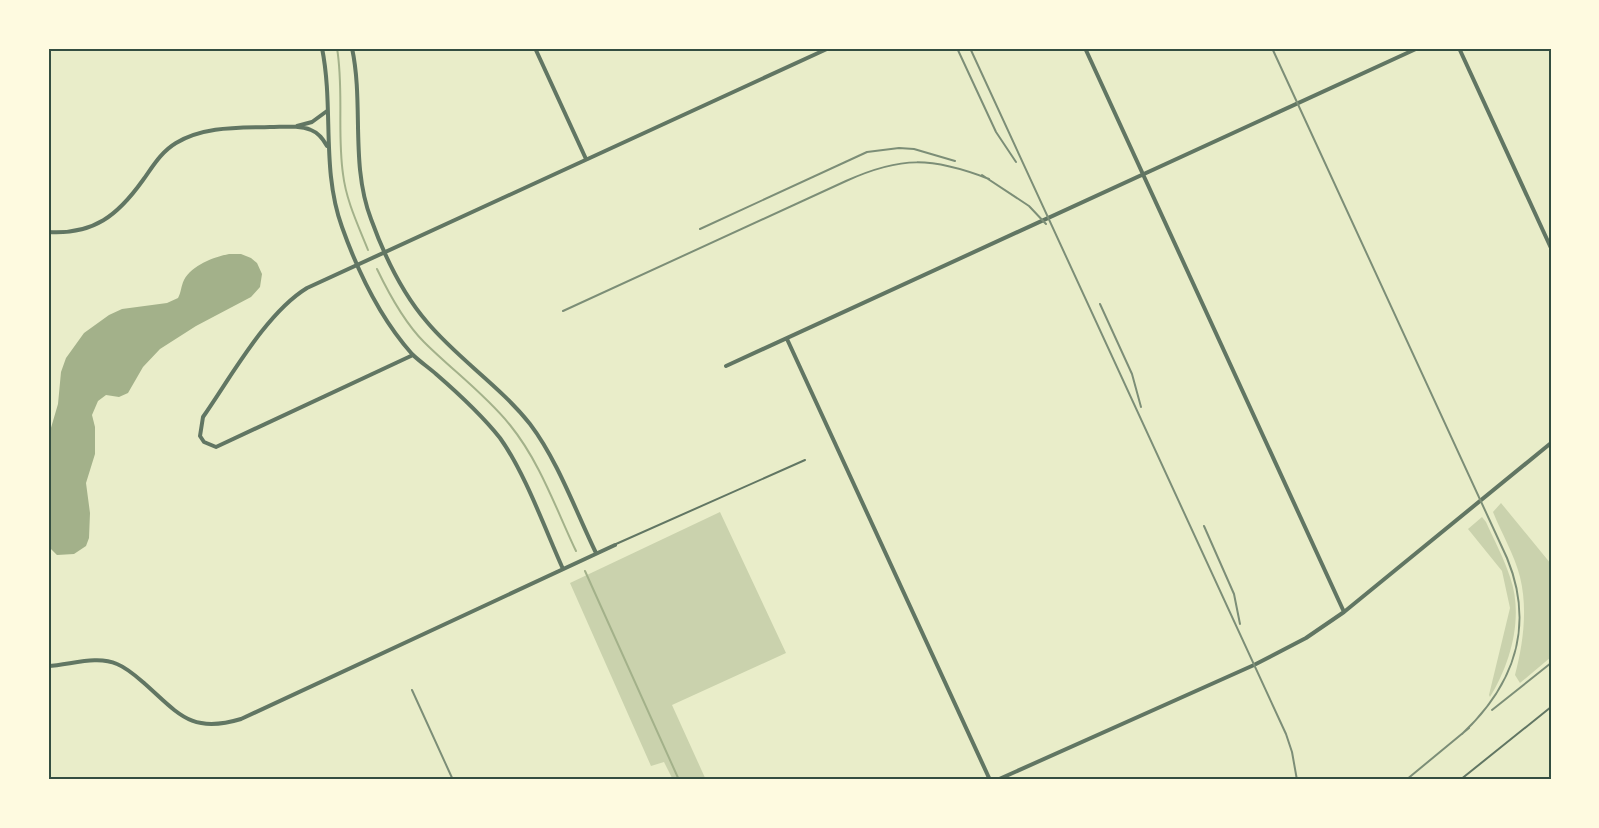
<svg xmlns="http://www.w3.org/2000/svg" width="1599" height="828" viewBox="0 0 1599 828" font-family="Commissioner,sans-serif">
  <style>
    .green { fill: #cad2ad }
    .water { fill: #a3b18a }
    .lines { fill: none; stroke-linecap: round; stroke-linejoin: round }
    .stream { stroke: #a3b18a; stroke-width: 2 }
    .service { stroke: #617663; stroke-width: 2 }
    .minor { stroke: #617663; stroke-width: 4 }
    .rail { stroke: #7c8e77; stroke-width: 2 }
    .neatline { fill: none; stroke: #344e41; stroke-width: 2 }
  </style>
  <rect width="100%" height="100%" fill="#e9edc9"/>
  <!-- green -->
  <path class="green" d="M1501 503 1551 564V657L1520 683 1515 675C1523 645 1528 609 1520 577 1515 556 1501 532 1493 512Z
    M720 512 786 653 672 705 706 780H673L664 762 651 766 570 583Z
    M1482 517 1486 522C1494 540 1504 558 1510 577 1524 616 1511 663 1490 697L1489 695 1510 608 1502 571 1468 529Z"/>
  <!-- water -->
  <path class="water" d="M229 254H241L251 258 257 263 262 274 260 287 251 297 196 326 160 349 143 367 128 393 119 397 106 395 98 401 92 415 95 427V454L86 483 90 513 89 538 86 546 74 554 57 555 48 546V438L58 404 61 372 66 358 84 333 109 315 122 309 167 303 178 298C181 293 181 286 184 280 192 265 214 257 229 254Z"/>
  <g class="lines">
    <!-- stream -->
    <path class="stream" d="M337 48C344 90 337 132 343 174 346 200 358 225 368 250
      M377 269C389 294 404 322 424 342 452 370 485 394 510 425 540 462 556 509 576 551
      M585 571 679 780"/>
    <!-- service -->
    <path class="service" d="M616 544 805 460
      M1460 780 1551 707"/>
    <!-- minor -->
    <path class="minor" d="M322 48C334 108 321 169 342 227 358 272 380 318 412 354 419 361 428 367 436 374 459 394 481 414 500 438 525 473 545 529 563 569
      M352 48C364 104 350 164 371 219 384 255 402 293 427 322 458 359 500 386 530 424 558 461 576 512 596 553
      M535 48 586 159
      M1085 48 1344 612
      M1459 48 1551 248
      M297 126 312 122 327 111
      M48 232C94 235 118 215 143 180 153 166 161 152 176 143 205 126 238 128 270 127 284 127 299 125 311 130 319 133 323 139 327 146
      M787 339 990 780
      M413 355 216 447 204 442 200 436 203 417C231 377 266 313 307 288L829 48
      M726 366 1418 48
      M48 666C70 665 97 655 117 664 127 668 136 676 144 683 179 714 191 734 241 719L615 545
      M997 780 1254 665 1306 638 1344 612 1551 443"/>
    <!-- rail -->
    <path class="rail" d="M957 48 996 132 1016 162
      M970 48 1286 734 1292 752 1297 780
      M1272 48 1507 558C1535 626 1514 685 1462 734
      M982 175 1029 206 1046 224
      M700 229 867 152 899 148 914 149 955 161
      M1100 304 1132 374 1141 407
      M563 311 846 181C901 156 932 157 989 179
      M1204 526 1234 594 1240 624
      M412 690 453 780
      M1492 710 1551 663
      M1406 780 1469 728"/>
  </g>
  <!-- border -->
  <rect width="1599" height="828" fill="none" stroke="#fefae0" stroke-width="99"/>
  <rect x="50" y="50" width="1500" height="728" class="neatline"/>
</svg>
